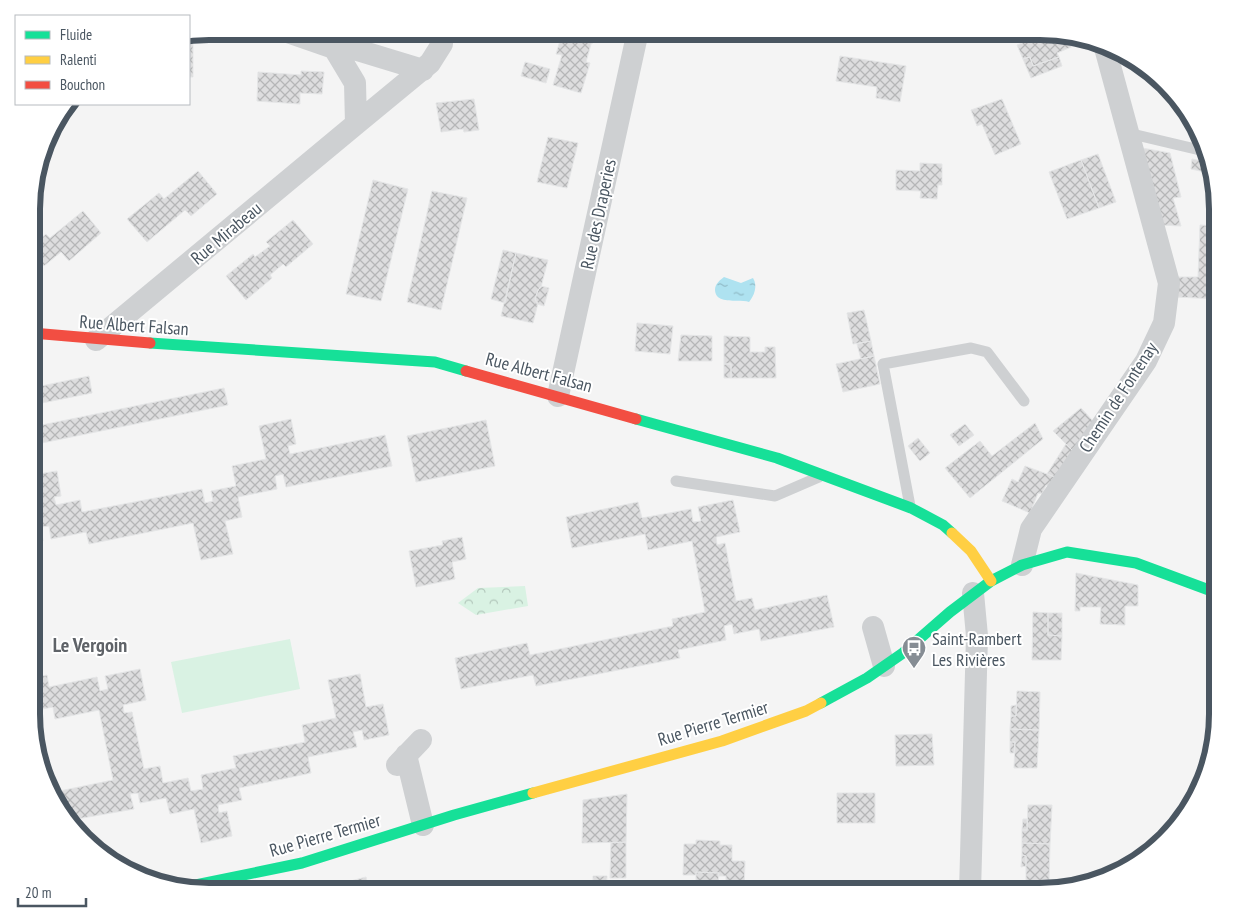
<svg xmlns="http://www.w3.org/2000/svg" width="1249" height="923" viewBox="0 0 1249 923" font-family="'PT Sans Narrow',sans-serif">
  <style>
    .green { fill: #d9f2e3 }
    .park { fill: url(#park-crowns) }
    .water { fill: url(#water-ripples) }
    .building { fill: url(#building-cross-hatch); stroke: #e5e6e7 }
    .lines { fill: none; stroke-linecap: round; stroke-linejoin: round }
    .lane { stroke: #ced0d2; stroke-width: 11 }
    .street { stroke: #ced0d2; stroke-width: 22 }
    .fast { stroke: #16e098; stroke-width: 11 }
    .slow { stroke: #ffcf43; stroke-width: 11 }
    .jam { stroke: #f24e42; stroke-width: 11 }
    .labels { text-anchor: middle; dominant-baseline: central; stroke-width: 4; stroke-linejoin: round; paint-order: stroke }
    .street-label { font-size: 18px; fill: #4a5661; stroke: #fff }
    .poi-label { font-size: 18px; fill: #4a5661; stroke: #fff; text-anchor: start }
    .quarter-label { font-size: 20px; font-weight: bold; fill: #5f6368; stroke: #fff }
    .rim { fill: none; stroke: #4a5661; stroke-width: 6 }
  </style>
  <defs>
    <pattern id="park-crowns" width="20" height="18" patternUnits="userSpaceOnUse" patternTransform="scale(1.25)"><rect width="20" height="18" fill="#d9f2e3"/><path d="M2 6a3 3 0 1 1 6 0M12 15a3 3 0 1 1 6 0" fill="none" stroke="#b2c7bb"/></pattern>
    <pattern id="water-ripples" width="26" height="14" patternUnits="userSpaceOnUse" patternTransform="scale(1.25)"><rect width="26" height="14" fill="#aee2f0"/><path d="M2 4q2-2 4 0t4 0M15 11q2-2 4 0t4 0" fill="none" stroke="#90bac6"/></pattern>
    <pattern id="building-cross-hatch" width="8" height="8" patternUnits="userSpaceOnUse" patternTransform="scale(1.25)"><rect width="8" height="8" fill="#ddddde"/><path d="M0 0l8 8M0 8l8-8" fill="none" stroke="#b5b6b7"/></pattern>
  </defs>
  <rect width="100%" height="100%" fill="#f4f4f4"/>
  <!-- green -->
  <path class="green" d="M290 639 300 689 182 713 171 662Z"/>
  <!-- park -->
  <path class="park" d="M525 586 528 606 476 615 458 603 478 588Z"/>
  <!-- water -->
  <path class="water" d="M724 277 741 283 753 278C758 286 754 296 749 302 740 298 716 306 715 290 715 284 720 280 724 277Z"/>
  <!-- building -->
  <path class="building" d="M569 31H600L603 36 591 44 586 62 590 63 581 93 553 85 562 55 556 54 562 34 568 36Z
    M1047 32 1073 37 1076 45 1057 53 1059 57 1033 66 1030 57 1023 59 1017 45 1048 33Z
    M189 40H193V77H189Z
    M840 56 906 66 900 102 876 98 877 87 836 81Z
    M1030 57 1033 66 1059 57 1062 66 1031 78 1023 59Z
    M525 62 550 69 546 83 521 76Z
    M301 71 324 72 322 94 300 93V104L257 101 258 72 301 75Z
    M474 99 479 130 464 132 463 129 441 132 436 103Z
    M1002 99 1021 144 995 155 982 124 977 126 971 110Z
    M548 137 578 143 567 188 537 182Z
    M1142 148 1170 153 1181 197 1173 198 1181 226 1161 225Z
    M1098 154 1116 202 1099 208 1081 160Z
    M1192 159 1207 162 1210 173 1191 169Z
    M1081 160 1099 208 1067 219 1049 172Z
    M920 163 942 164V185H938L937 199 920 198 921 191 896 190V170L920 171Z
    M198 171 217 194 191 216 185 210 147 242 127 219 159 193 164 199Z
    M373 180 408 189 381 301 346 294Z
    M432 191 467 198 441 310 407 302Z
    M83 211 101 233 69 261 61 252 44 266 33 253V245L46 234 50 238Z
    M293 220 313 244 286 267 283 264 270 275 272 278 246 300 226 276 253 254 255 257 270 246 266 242Z
    M1200 225 1218 226V299L1176 297 1174 277H1198Z
    M503 250 516 253 505 303 491 299Z
    M516 253 548 260 541 287 538 290 535 299 538 303 533 323 501 316Z
    M541 286 549 288 544 306 537 304 535 299 538 290Z
    M864 310 871 341 853 344 847 313Z
    M637 323 673 326 670 354 635 351Z
    M681 335 712 336V361H678Z
    M724 336 750 337V352H765V347H775L776 378H731V364H724Z
    M871 341 874 356 861 359 857 344Z
    M874 356 880 384 843 392 836 364Z
    M724 364H731V378H724Z
    M89 376 92 393 32 405V388Z
    M224 388 228 405 32 445V427Z
    M1081 408 1093 421 1073 451 1053 431Z
    M291 419 296 444 288 446 290 454 385 435 392 466 286 487 283 474 275 476 277 489 238 497 242 517 225 521 233 554 201 560 193 523 89 544 86 532 51 539 49 526 41 527 43 541 32 543V475L57 471 61 496 54 497 56 505 80 500 82 512 202 489 205 503 213 501 211 491 236 486 232 466 266 459 259 426Z
    M486 420 495 466 416 482 407 436Z
    M1035 423 1043 439 970 498 945 468 980 441 992 456Z
    M965 424 974 435 959 446 950 435Z
    M918 438 930 453 920 461 908 446Z
    M1066 444 1073 451 1055 477 1047 474Z
    M1025 466 1055 477 1049 486 1046 485 1042 494 1038 493 1030 513 1002 501 1012 479 1018 482Z
    M733 500 740 532 716 537 717 545 725 543 736 601 752 598 755 610 827 595 834 627 761 641 759 629 734 634 732 624 724 626 726 640 678 650 680 658 536 686 533 675 461 689 455 658 527 643 530 655 673 626 672 619 705 612 692 541 648 550 645 534 572 548 566 517 638 502 642 518 691 509 693 522 701 521 698 507Z
    M462 537 466 559 452 562 455 579 416 587 409 551 443 545 442 541Z
    M1076 573 1138 585V606H1125V625L1100 624 1101 607H1080V611H1075Z
    M1209 607 1217 610V631H1208Z
    M1033 612 1048 613V635L1062 636 1061 660H1032Z
    M1048 613H1062V636L1048 635Z
    M1216 644 1217 645V674L1216 672Z
    M140 669 146 700 123 705 124 713 132 712 144 769 160 766 163 783 188 778 191 791 203 789 201 775 236 768 233 756 305 742 302 725 336 718 328 680 360 674 366 707 383 704 389 735 364 740 362 730 353 732 357 747 308 757 311 773 239 788 242 800 218 805 219 813 227 811 232 836 201 843 194 809 170 814 166 798 140 803 138 793 130 794 134 809 71 820 50 793 113 780 99 710 55 719 53 707 32 711V678L47 675 49 687 97 677 100 691 108 689 105 676Z
    M1017 691 1040 692 1039 730 1010 729 1011 716H1016Z
    M1016 705V716H1011V706Z
    M1010 729 1039 730 1037 768H1014L1015 742H1010Z
    M932 734 934 765 896 766 895 735Z
    M1010 742H1015L1014 753H1010Z
    M837 793H875V823H837Z
    M627 794 626 842 582 843 583 800Z
    M1028 805H1052L1050 844 1022 843V830H1027Z
    M1023 819H1027V830H1022Z
    M696 840 720 841V845H732V861H745L744 892H726V876H718L719 873 696 872V875H683L684 844H696Z
    M626 842V878H610L611 843Z
    M1022 843 1050 844 1049 882 1026 881V856L1022 855Z
    M1022 855 1026 856V866L1021 867Z
    M696 872 719 873 718 885H696Z
    M593 876H607L606 890 593 889Z
    M366 877 369 891H321L320 889Z"/>
  <g class="lines">
    <!-- lane -->
    <path class="lane" d="M1128 133 1204 151
      M676 481 775 496 819 477
      M910 506 883 364 971 348 987 352 1024 401"/>
    <!-- street -->
    <path class="street" d="M334 48 354 49 423 70
      M356 124 430 63 442 44 441 31
      M96 340 356 124 355 83 334 48 285 31
      M558 396 638 31
      M1022 565 1031 529 1146 361 1164 323 1169 283 1104 44
      M873 627 884 666
      M406 755 423 825
      M397 765 421 740
      M970 892 977 636 973 593"/>
    <!-- fast -->
    <path class="fast" d="M150 343 435 362 466 371
      M636 419 777 458 911 508 943 525 952 533
      M821 703 867 678 903 653 950 612 991 581 1022 565 1067 552 1136 563 1217 593
      M181 888 302 863 454 815 533 793"/>
    <!-- slow -->
    <path class="slow" d="M952 533 971 551 991 581
      M533 793 722 741 806 711 821 703"/>
    <!-- jam -->
    <path class="jam" d="M32 333 150 343
      M466 371 636 419"/>
  </g>
  <!-- icons -->
  <defs>
    <symbol id="bus-pin" viewBox="-11 -11 22 30"><path d="M0 17L-7.5 6A9.5 9.5 0 1 1 7.5 6Z" fill="#868d94" stroke="#fff"/><path d="M-5-6H5V4H4V6H2V4H-2V6H-4V4H-5ZM-3.5-4V0h7V-4ZM-3.5 1.2v1.5H-2V1.2ZM2 1.2v1.5H3.5V1.2Z" fill="#fff"/></symbol>
  </defs>
  <g fill-rule="evenodd">
    <use href="#bus-pin" x="900" y="634" width="28" height="38"/>
  </g>
  <g class="labels">
    <!-- street labels -->
    <g class="street-label">
      <text transform="translate(598 214) rotate(-78)">Rue des Draperies</text>
      <text transform="translate(226 233) rotate(-40)">Rue Mirabeau</text>
      <text transform="translate(134 325) rotate(4)">Rue Albert Falsan</text>
      <text transform="translate(539 372) rotate(15)">Rue Albert Falsan</text>
      <text transform="translate(1118 397) rotate(-57)">Chemin de Fontenay</text>
      <text transform="translate(713 723) rotate(-17)">Rue Pierre Termier</text>
      <text transform="translate(325 835) rotate(-16)">Rue Pierre Termier</text>
    </g>
    <!-- poi labels -->
    <g class="poi-label">
      <text x="932" y="638">Saint-Rambert<tspan x="932" dy="21">Les Rivières</tspan></text>
    </g>
    <!-- quarter labels -->
    <g class="quarter-label">
      <text x="90" y="645">Le Vergoin</text>
    </g>
  </g>
  <!-- crop -->
  <path d="M0 0H1249V923H0ZM209 40H1040A169 169 0 0 1 1209 209V714A169 169 0 0 1 1040 883H209A169 169 0 0 1 40 714V209A169 169 0 0 1 209 40Z" fill="#fff" fill-rule="evenodd"/>
  <path class="rim" d="M209 40H1040A169 169 0 0 1 1209 209V714A169 169 0 0 1 1040 883H209A169 169 0 0 1 40 714V209A169 169 0 0 1 209 40Z"/>
  <!-- legend -->
  <rect x="15" y="15" width="175" height="90" fill="#ffffff" stroke="#b7bbc0"/>
  <rect x="25" y="31" width="25" height="8" fill="#16e098" stroke="#b7bbc0"/>
  <text x="60" y="40" font-size="15" fill="#4a5661">Fluide</text>
  <rect x="25" y="56" width="25" height="8" fill="#ffcf43" stroke="#b7bbc0"/>
  <text x="60" y="65" font-size="15" fill="#4a5661">Ralenti</text>
  <rect x="25" y="81" width="25" height="8" fill="#f24e42" stroke="#b7bbc0"/>
  <text x="60" y="90" font-size="15" fill="#4a5661">Bouchon</text>
  <!-- scale -->
  <path d="M18 898v8h68v-8" fill="none" stroke="#4a5661" stroke-width="2.5"/>
  <text x="25" y="898" font-size="15" fill="#4a5661" stroke="#ffffff" stroke-width="4" paint-order="stroke">20 m</text>
</svg>
